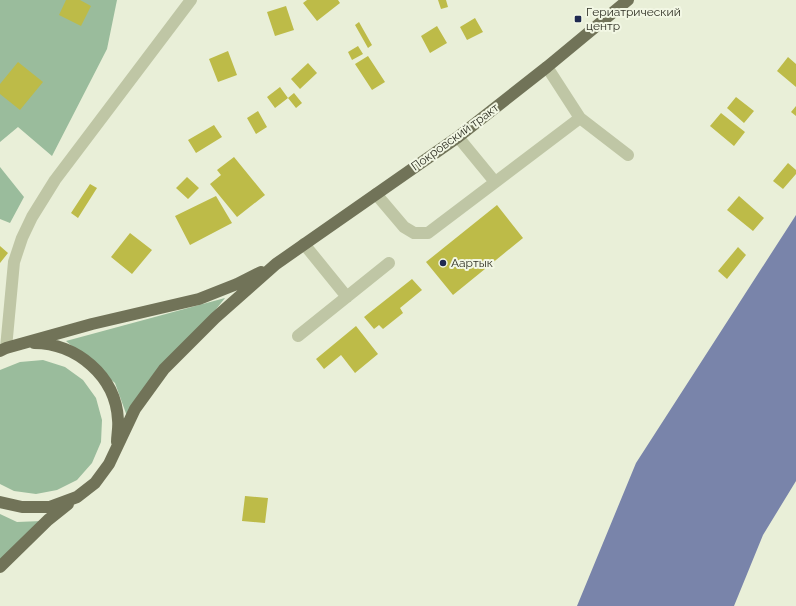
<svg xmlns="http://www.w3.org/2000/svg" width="796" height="606" viewBox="0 0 796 606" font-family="Raleway,sans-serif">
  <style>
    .green { fill: #9abc9c }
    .water { fill: #7984aa }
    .building { fill: #bdbb48 }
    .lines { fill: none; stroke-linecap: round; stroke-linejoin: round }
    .minor { stroke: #bfc6a5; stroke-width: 12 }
    .major { stroke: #717358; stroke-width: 12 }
    .poi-dot { fill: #1f2950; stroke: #f2f7e4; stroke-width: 1.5 }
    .labels { text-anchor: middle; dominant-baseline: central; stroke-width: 4; stroke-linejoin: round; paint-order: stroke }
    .poi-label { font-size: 12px; fill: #313226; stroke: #f2f7e4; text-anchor: start }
    .street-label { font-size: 12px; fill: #313226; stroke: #f2f7e4 }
  </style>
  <rect width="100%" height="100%" fill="#e9efd8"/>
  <!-- green -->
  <path class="green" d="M0 0H117L107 49 52 156 18 127 0 142Z
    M0 167 24 197 10 223 0 219Z
    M225 298 128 419 115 383 66 341Z
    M43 360 65 367 83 380 96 398 102 420 101 442 92 463 77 480 57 490 36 494 14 491 0 484V370L20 362Z
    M0 514 17 522 42 521 0 564Z"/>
  <!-- water -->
  <path class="water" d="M796 215V481L763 535 734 606H577L636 463Z"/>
  <!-- building -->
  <path class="building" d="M66 0H80L91 6 81 26 59 15Z
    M307 0H338L340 3 317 21 303 3Z
    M438 0H446L448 7 441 9Z
    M286 6 294 30 275 36 267 12Z
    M475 18 483 32 467 40 460 27Z
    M359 22 372 45 368 48 355 25Z
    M437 26 447 43 430 53 421 36Z
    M358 46 363 54 352 60 348 52Z
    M228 51 237 75 218 82 209 59Z
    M368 56 385 82 372 90 355 64Z
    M788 57 796 64V87L777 71Z
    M18 62 43 82 20 110 0 94V84Z
    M308 63 317 73 300 89 291 79Z
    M280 87 288 98 275 108 267 97Z
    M294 93 302 103 296 108 288 98Z
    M736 97 754 111 744 123 727 108Z
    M796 106V116L791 112Z
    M258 111 267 127 256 134 247 118Z
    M721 113 745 132 734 146 710 126Z
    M214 125 222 137 196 153 188 140Z
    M234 157 265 195 237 217 210 184 221 175 217 170Z
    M788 163 796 170V174L783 189 773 181Z
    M187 177 199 188 188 199 176 188Z
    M90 184 97 188 78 218 71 213Z
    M216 196 232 223 190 245 175 216Z
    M739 196 764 218 753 231 727 210Z
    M497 205 523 238 453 295 426 262Z
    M130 233 152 250 132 274 111 257Z
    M0 246 8 253 0 263Z
    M738 247 746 255 727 279 718 271Z
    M412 279 422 290 400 308 403 313 383 329 379 325 374 329 364 317Z
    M356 326 378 354 355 373 341 355 324 369 316 359Z
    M245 496 268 498 265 523 242 521Z"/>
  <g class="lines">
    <!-- minor -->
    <path class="minor" d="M547 67 580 118 628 155
      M458 137 495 182
      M376 194 404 227 414 233H428L580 118
      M304 244 347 297
      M298 336 389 263
      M6 348 14 262 22 238 32 217 55 180 191 0"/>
    <!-- major -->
    <path class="major" d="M34 343C76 343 116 376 118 420 119 427 117 435 117 442
      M0 351 6 348 92 324 199 299 237 284 261 272
      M0 502 22 507H50L77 497 95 483 109 464 135 409 164 369 215 318 276 264 458 137 547 67 628 0
      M0 567 48 520 68 504"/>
  </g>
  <!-- markers -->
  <g class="poi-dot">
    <rect x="574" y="15" width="8" height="8" rx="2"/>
    <circle cx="443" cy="263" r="4"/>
  </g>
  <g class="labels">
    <!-- poi labels -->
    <g class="poi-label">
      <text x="586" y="12">Гериатрический<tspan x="586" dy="14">центр</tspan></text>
      <text x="451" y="263">Аартык</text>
    </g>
    <!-- street labels -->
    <g class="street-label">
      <text transform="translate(455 137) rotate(-36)">Покровский тракт</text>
    </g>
  </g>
</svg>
